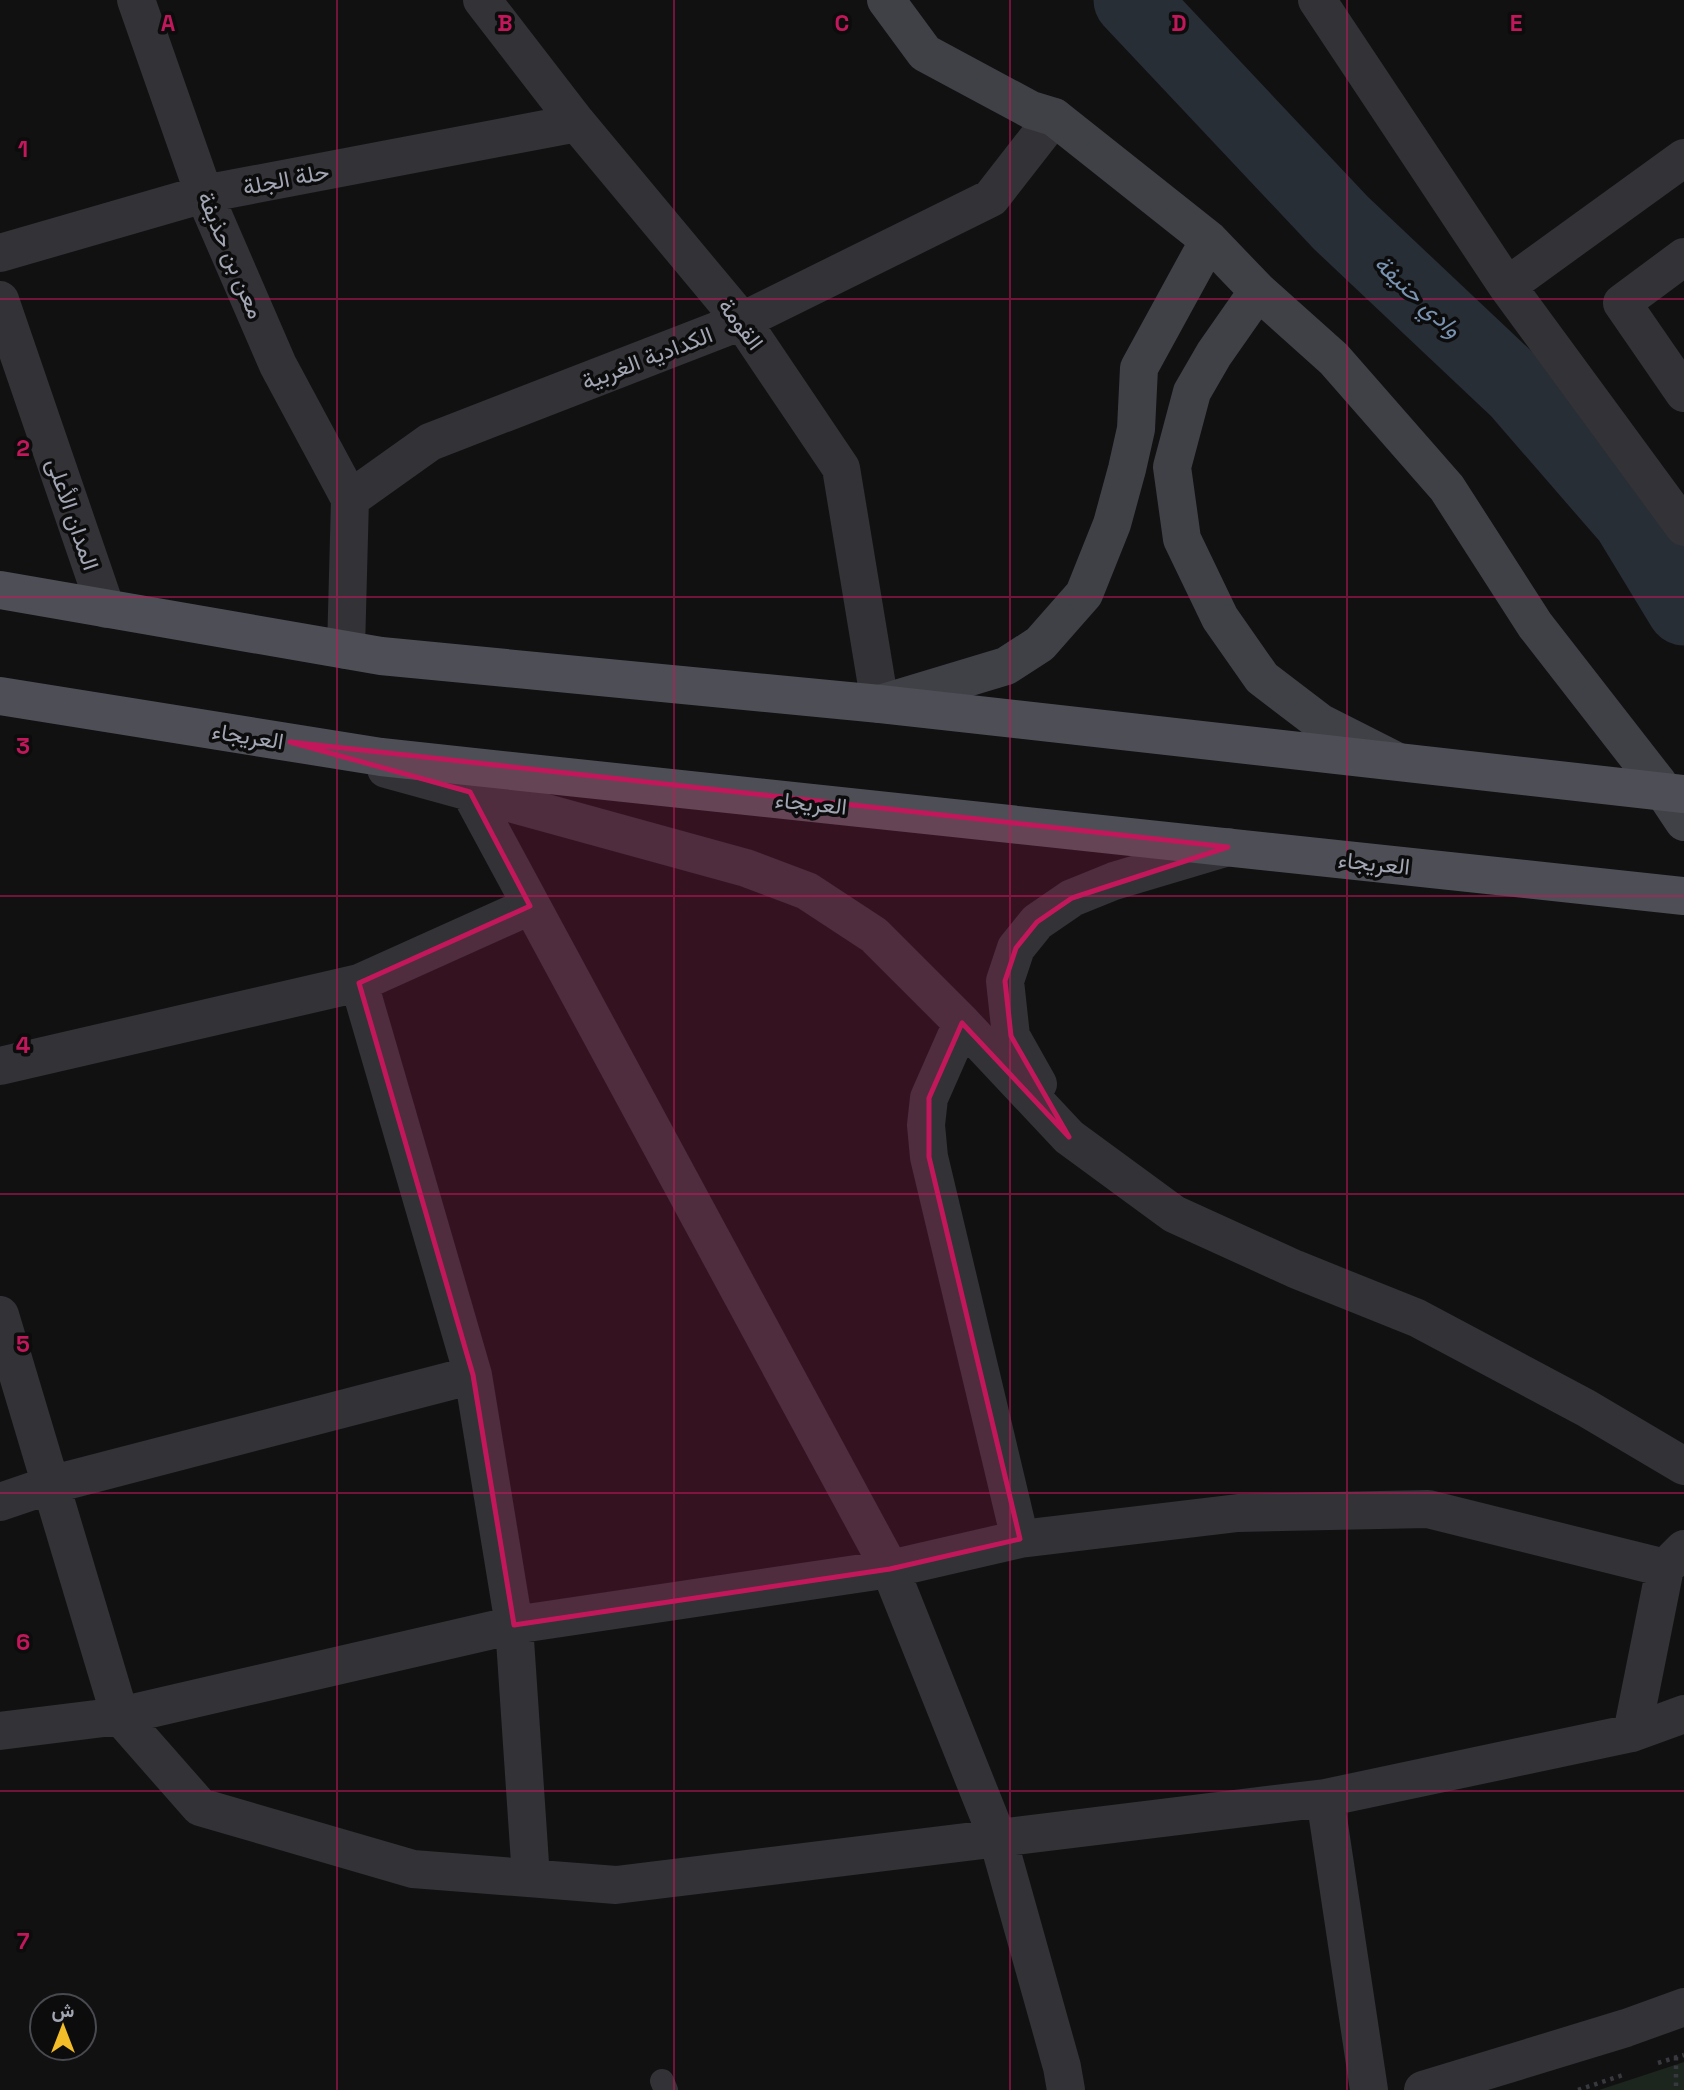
<svg xmlns="http://www.w3.org/2000/svg" width="1684" height="2090" viewBox="0 0 1684 2090" font-family="'Space Grotesk',Vazirmatn,sans-serif">
  <style>
    .green { fill: #1d251f }
    .lines { fill: none; stroke-linecap: round; stroke-linejoin: round }
    .river { stroke: #272e36; stroke-width: 75 }
    .path { stroke: #38393e; stroke-width: 4.5; stroke-dasharray: 3.5 5; stroke-linecap: butt }
    .lane { stroke: #323237; stroke-width: 24 }
    .street { stroke: #323237; stroke-width: 38 }
    .secondary { stroke: #404147; stroke-width: 38 }
    .primary { stroke: #4e4f56; stroke-width: 38 }
    .marked { fill: #c2185b; fill-opacity: 0.2; stroke: #c2185b; stroke-width: 5; stroke-linejoin: round }
    .grid { fill: none; stroke: #c2185b; stroke-width: 2; stroke-opacity: 0.55 }
    .labels { text-anchor: middle; dominant-baseline: central; stroke-width: 7; stroke-linejoin: round; paint-order: stroke }
    .street-label { font-size: 23px; fill: #a2a6b3; stroke: #0c0c0d }
    .water-label { font-size: 24px; font-style: italic; fill: #7892af; stroke: #0c0c0d }
    .grid-label { font-size: 23px; text-anchor: middle; font-weight: bold; fill: #c2185b; stroke: #0c0c0d; stroke-width: 7; stroke-linejoin: round; paint-order: stroke }
  </style>
  <rect width="100%" height="100%" fill="#111112"/>
  <!-- green -->
  <path class="green" d="M1684 2062V2090H1599Z"/>
  <g class="lines">
    <!-- river -->
    <path class="river" d="M1131 0 1341 223 1518 390 1630 519 1684 608"/>
    <!-- path -->
    <path class="path" d="M1676 2057V2090
      M1658 2063 1684 2055
      M1578 2090 1623 2075"/>
    <!-- lane -->
    <path class="lane" d="M662 2081 666 2090"/>
    <!-- street -->
    <path class="street" d="M136 0 204 194 278 365 350 499
      M482 0 577 123 742 321 841 468 880 704
      M1317 0 1507 286
      M1684 158 1507 286 1684 527
      M0 253 204 194 577 123
      M1684 257 1622 303 1684 393
      M0 300 106 609
      M346 650 350 499 430 442 742 321 991 198 1054 117
      M386 769 746 868 807 891 874 935 962 1023 1069 1137 1174 1214 1295 1269 1417 1318 1586 1408 1684 1466
      M470 792 890 1569 998 1839 1062 2067 1066 2090
      M359 983 473 1375 514 1625 531 1878
      M962 1023 929 1098 926 1125 929 1157 1020 1539
      M0 1066 359 983 530 906
      M1038 1084 1011 1036 1005 981 1016 948 1037 922 1072 898 1114 881 1228 847
      M0 1315 120 1716 200 1807 413 1869 616 1885 1325 1798 1632 1733 1684 1714
      M0 1502 50 1485 473 1375
      M0 1731 120 1716 514 1625 890 1569 1020 1539 1238 1513 1428 1509 1665 1568
      M1632 1733 1665 1568 1684 1549
      M1325 1798 1369 2090
      M1423 2090 1626 2028 1684 2007"/>
    <!-- secondary -->
    <path class="secondary" d="M886 0 925 53 1031 110 1054 117 1209 240 1258 291 1334 359 1447 488 1535 625 1658 783 1684 822
      M1258 291 1214 354 1192 392 1172 467 1182 539 1220 618 1262 678 1321 723 1396 761
      M880 704 1006 666 1040 644 1084 594 1112 524 1127 469 1136 429 1139 368 1209 240"/>
    <!-- primary -->
    <path class="primary" d="M0 590 381 656 880 704 1684 794
      M0 696 381 757 1684 896"/>
  </g>
  <!-- marked area -->
  <path class="marked" d="M290 742 1228 847 1072 898 1037 922 1016 948 1005 981 1011 1036 1069 1137 962 1023 929 1098V1157L1020 1539 890 1569 514 1625 473 1375 359 983 530 906 470 792Z"/>
  <!-- grid -->
  <path class="grid" d="M337 0V2090M674 0V2090M1010 0V2090M1347 0V2090M0 299H1684M0 597H1684M0 896H1684M0 1194H1684M0 1493H1684M0 1791H1684"/>
  <g class="labels">
    <!-- street labels -->
    <g class="street-label">
      <text transform="translate(286 179) rotate(-11)">حلة الجلة</text>
      <text transform="translate(231 255) rotate(67)">معن بن حذيفة</text>
      <text transform="translate(741 324) rotate(53)">القومة</text>
      <text transform="translate(647 358) rotate(-21)">الكدادية الغربية</text>
      <text transform="translate(73 514) rotate(71)">المدان الأعلى</text>
      <text transform="translate(248 736) rotate(9)">العريجاء</text>
      <text transform="translate(811 803) rotate(6)">العريجاء</text>
      <text transform="translate(1374 863) rotate(6)">العريجاء</text>
    </g>
    <!-- water labels -->
    <g class="water-label">
      <text transform="translate(1418 296) rotate(43)">وادي حنيفة</text>
    </g>
  </g>
  <g class="grid-label">
    <text x="168" y="31">A</text>
    <text x="505" y="31">B</text>
    <text x="842" y="31">C</text>
    <text x="1179" y="31">D</text>
    <text x="1516" y="31">E</text>
    <text x="23" y="157">1</text>
    <text x="23" y="456">2</text>
    <text x="23" y="754">3</text>
    <text x="23" y="1053">4</text>
    <text x="23" y="1352">5</text>
    <text x="23" y="1650">6</text>
    <text x="23" y="1949">7</text>
  </g>
  <!-- north arrow -->
  <g transform="translate(63 2027)"><circle r="33" fill="#0c0c0d" stroke="#484a4f" stroke-width="2"/>
  <path d="M0-5L12 26L0 18L-12 26Z" fill="#f3bd29"/>
  <text y="-10" font-size="19" font-weight="bold" text-anchor="middle" fill="#a2a6b3">ش</text>
  </g>
</svg>
